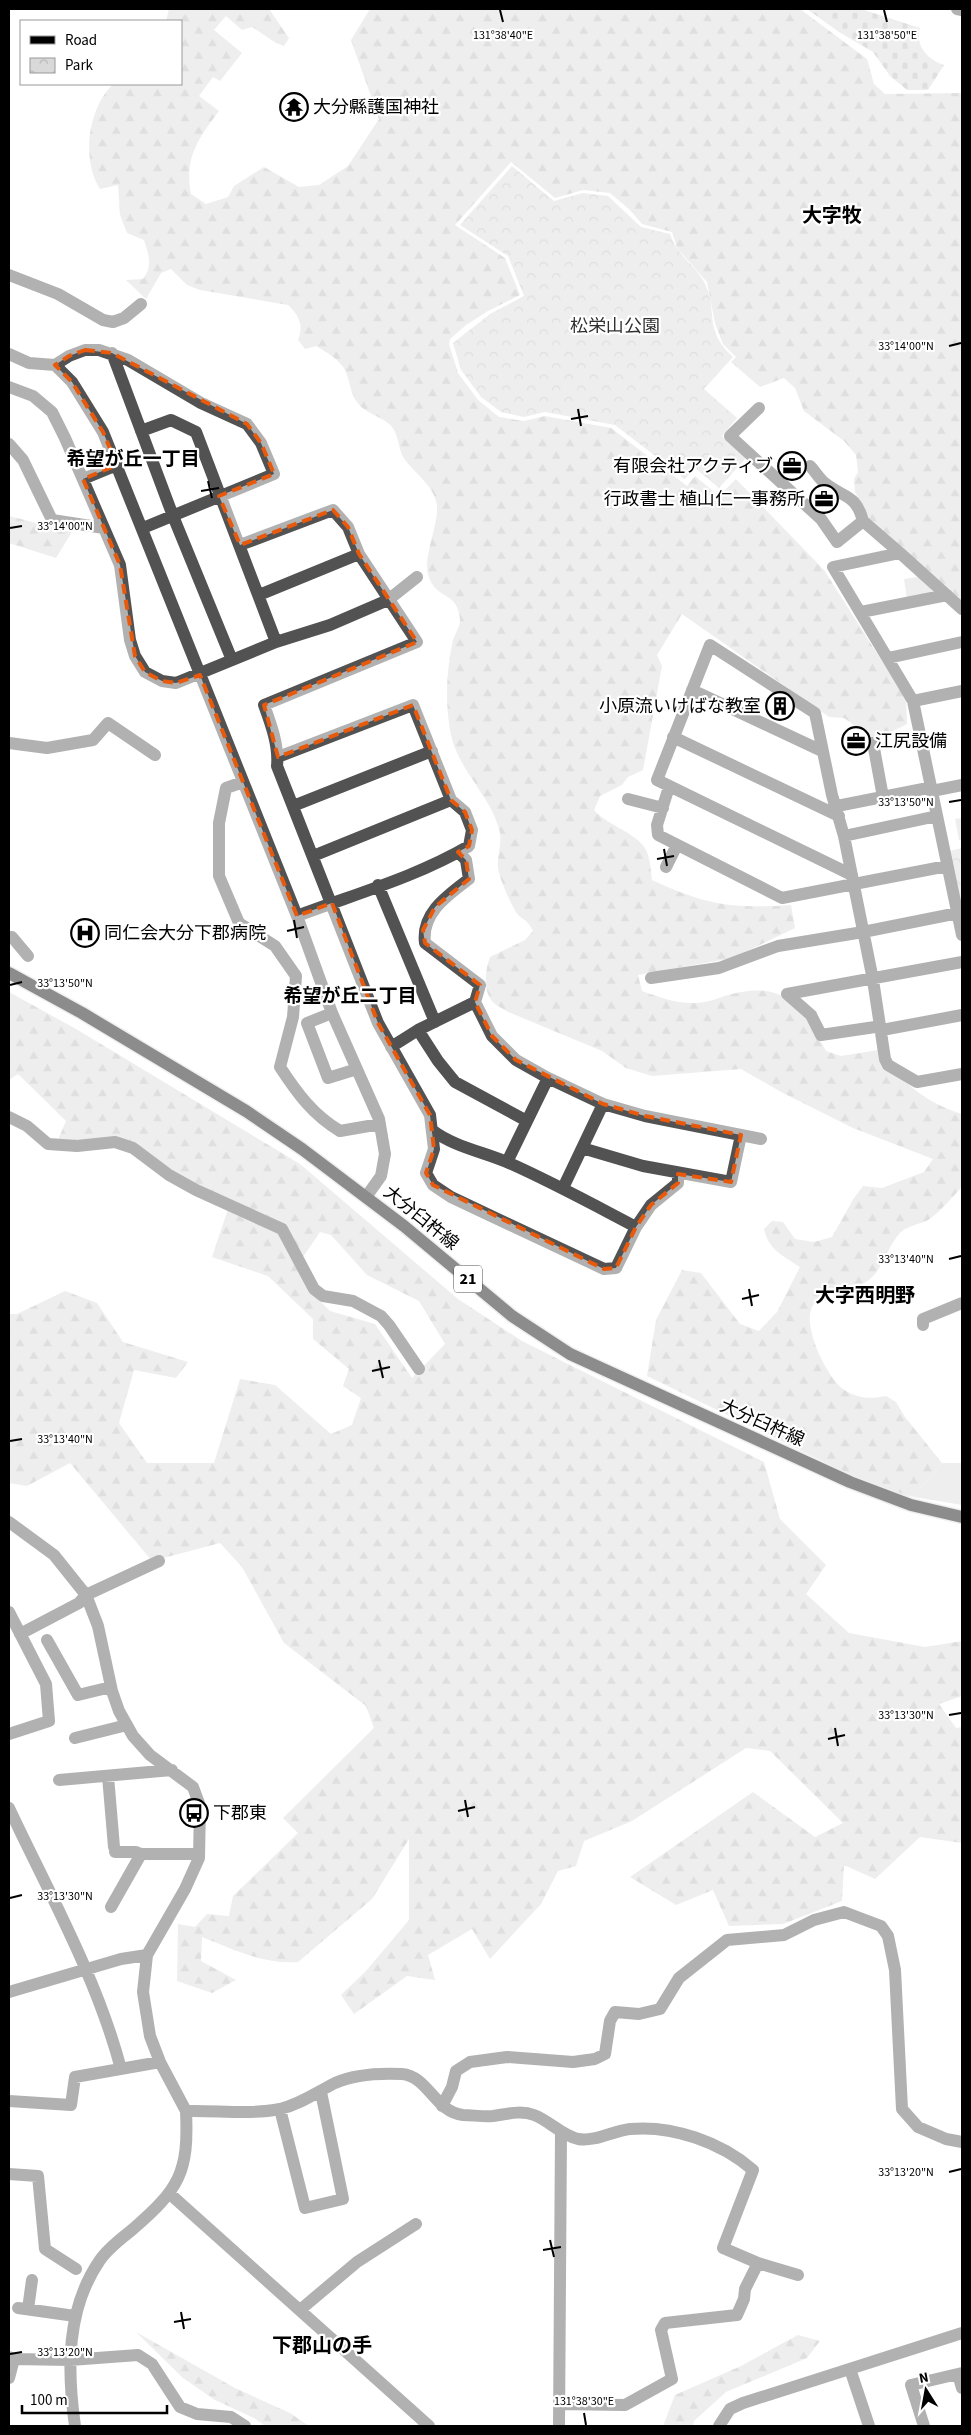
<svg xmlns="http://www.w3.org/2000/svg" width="971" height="2435" viewBox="0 0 971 2435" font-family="'Source Sans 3','Noto Sans JP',sans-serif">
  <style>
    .grass { fill: #d9d9d9 }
    .forest { fill: url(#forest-firs) }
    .cemetery { fill: url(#cemetery-stones) }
    .park { fill: url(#park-crowns) }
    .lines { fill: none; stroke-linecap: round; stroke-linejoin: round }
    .major-casing { stroke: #dbdbdb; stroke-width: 15 }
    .minor { stroke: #525252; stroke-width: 12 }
    .major { stroke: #000; stroke-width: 12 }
    .marked { fill: none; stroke: #e8590c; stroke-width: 4; stroke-dasharray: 10 6; stroke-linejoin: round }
    .ticks { fill: none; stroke: #000; stroke-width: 2 }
    .labels { text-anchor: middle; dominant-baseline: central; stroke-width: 4.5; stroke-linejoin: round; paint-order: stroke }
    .shield { fill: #fff; stroke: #4c4c4c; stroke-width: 1 }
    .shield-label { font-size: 16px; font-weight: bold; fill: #000 }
    .poi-label { font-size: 18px; fill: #000; stroke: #fff; text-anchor: start }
    .park-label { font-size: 18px; fill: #303030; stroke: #fff }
    .street-label { font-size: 18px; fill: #000; stroke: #fff }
    .neighbourhood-label { font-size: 19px; font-weight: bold; fill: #000; stroke: #fff }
    .quarter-label { font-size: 20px; font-weight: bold; fill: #000; stroke: #fff }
    .ticks-label { font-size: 12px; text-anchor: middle; fill: #000; stroke: #fff; stroke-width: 4.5; stroke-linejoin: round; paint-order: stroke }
  </style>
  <defs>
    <pattern id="forest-firs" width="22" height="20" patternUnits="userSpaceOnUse" patternTransform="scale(1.25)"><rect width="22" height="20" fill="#d9d9d9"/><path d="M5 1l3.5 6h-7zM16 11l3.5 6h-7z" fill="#b8b8b8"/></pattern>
    <pattern id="cemetery-stones" width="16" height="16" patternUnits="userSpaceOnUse" patternTransform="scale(1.25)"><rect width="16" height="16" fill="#d9d9d9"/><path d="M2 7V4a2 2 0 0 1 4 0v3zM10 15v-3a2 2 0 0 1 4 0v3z" fill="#b8b8b8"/></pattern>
    <pattern id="park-crowns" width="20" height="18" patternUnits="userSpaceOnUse" patternTransform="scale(1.25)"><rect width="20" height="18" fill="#d9d9d9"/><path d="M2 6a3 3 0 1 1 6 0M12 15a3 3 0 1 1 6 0" fill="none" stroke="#b8b8b8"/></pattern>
  </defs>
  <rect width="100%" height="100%" fill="#fff"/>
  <!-- grass -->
  <path class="grass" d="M918 577 931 589 933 595 907 599 904 579Z
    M962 818V839L959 840 955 819Z
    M942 1463H962V1505L914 1497Z"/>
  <!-- forest -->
  <path class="forest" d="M169 9H269L289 38 284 46 276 43 252 27 242 30 226 16 214 30 242 53 220 81 213 77 199 96 219 111C198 139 184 158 191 194L206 204 228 197 234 186 264 167 299 187 319 185 348 166 379 119 351 40 370 9H800L867 59 874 84 885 94 962 93V601L870 521 855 492 854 479 858 472 856 455 844 441 804 411 795 388 784 378 760 387 731 362 736 357 723 344 715 323 707 282 677 248 672 232 642 224 630 210 610 193 583 190 555 198 511 162 455 225 505 258 520 295 488 311 466 325 450 339 449 344 458 373 478 400 499 417 524 421 545 416 611 428 687 486 695 476 719 496 736 479 824 570 906 699 907 724 875 740 844 718 829 717 682 614 657 655 662 666 643 770 628 777 622 785 600 796 594 810C608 826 640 834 647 852 650 860 651 871 652 880 706 905 732 909 791 905L795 928 733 958 638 975 642 991C659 997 677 1004 695 1003 709 1003 722 996 736 993 787 981 805 1012 826 1051L841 1056 878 1050C904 1082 921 1101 962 1114V1187C953 1196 937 1216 926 1221 917 1225 906 1226 899 1234 887 1248 883 1268 870 1279 854 1293 823 1287 812 1307 802 1327 828 1381 846 1391 860 1399 872 1399 886 1396L896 1402 905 1417 942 1463 914 1497 892 1492 859 1479 647 1376 656 1320 682 1270 701 1273 740 1324 759 1331 777 1312 800 1267C783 1256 768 1249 764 1229L772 1221 783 1222 795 1239 814 1242 832 1237 854 1198 863 1186 882 1188 924 1172 933 1159 853 1128 783 1093 741 1069 652 1076 626 1068 602 1051 506 1011C502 1008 495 1005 492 1001 483 990 485 970 490 957L525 940 533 931C526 917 522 921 516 912 511 904 498 876 498 867 497 854 503 842 499 829 490 795 459 771 451 735 445 705 446 674 452 645 453 636 460 628 460 620 458 592 439 600 430 580 420 560 439 527 437 506 435 487 416 474 405 460 397 449 400 432 388 423 378 415 364 413 357 402 350 393 350 380 345 370 340 360 326 352 316 346L305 349 298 340C304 326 299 315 288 305L200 290 187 285 171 269 161 273 146 299 126 280 143 279C153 265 149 256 144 240L127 233 120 215 118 185 100 189C81 159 88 109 113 84H181V21H166Z
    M9 516 72 532 56 558 9 543Z
    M9 992 76 1029 300 1164 458 1299 522 1341 764 1462 780 1519 826 1565 806 1594 849 1633 925 1647 962 1641V1696L939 1704 956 1728 962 1727V1843L920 1837 875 1879 844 1865 842 1901 783 1924 729 1926 713 1890 676 1905 630 1877 753 1792 815 1837 843 1823 770 1751 746 1748 632 1821 584 1841 576 1866 558 1871 541 1904 490 1959 472 1929 428 1955 435 1980 407 1976 354 2014 341 1995 366 1971 409 1920V1839L372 1899 298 1962C265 1965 232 1949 202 1937L201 1961 236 1980 212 1993 177 1981 178 1924 195 1927 207 1914 229 1916 233 1896 298 1833 283 1818 374 1728 366 1706 284 1643 242 1567 220 1543 152 1561 70 1463 27 1486 9 1483V1314H17L65 1291 97 1303 123 1342 188 1362 176 1378 134 1370 119 1423 147 1463H214L240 1379 275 1385 331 1434 352 1425 361 1398 343 1386 349 1369 313 1339V1319L268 1276 212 1257 228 1209 281 1233 312 1293 330 1311 375 1324 412 1378 445 1344 419 1301 367 1275 331 1235 320 1232 303 1257 283 1226 198 1188 113 1139 57 1142 66 1121 18 1074 9 1080Z
    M136 2332 235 2388 290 2413 309 2426H265L254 2418 215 2400 183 2378Z
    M798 2335 820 2341 807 2358 726 2392 694 2421 693 2426H663L675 2395 741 2366Z"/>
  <!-- cemetery -->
  <path class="cemetery" d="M807 9H861L920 28C915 46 927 59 944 65L928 90H907L890 76 873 52 839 32Z"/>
  <!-- park -->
  <path class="park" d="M512 166 554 201 583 193 608 196 641 227 670 234C678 257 696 265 705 284 719 313 702 328 733 357L704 389 737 418 722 436 746 458 719 488 695 468 685 479 615 425 545 412 524 417 501 412 481 397 461 370 453 343 490 314 524 296 508 256 460 225Z
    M962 848V916L949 851Z"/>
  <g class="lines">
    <defs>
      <path id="major" d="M9 973 82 1013 246 1111 302 1149 404 1226 512 1316 570 1354 850 1482 911 1505 962 1517"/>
    </defs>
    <!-- major casing -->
    <use href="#major" class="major-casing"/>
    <!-- minor -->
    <path class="minor" d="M957 9 962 10
      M9 275 58 294 103 320 113 322 124 318 141 304
      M112 353 173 516 232 660
      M9 354 29 363 55 365 72 382 103 432 297 916 332 1013 379 1119 385 1154 381 1176 366 1197
      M55 365 69 356 85 350H99L128 360 201 403 247 424 261 443 274 474 143 528
      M9 387 33 396 52 412 65 438 120 565 130 640 135 656 145 672 162 681 176 683 276 642 330 625 388 600 417 577
      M759 408 730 436 821 519 837 542 863 521 900 553
      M141 431 171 420 196 432 276 642
      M9 444 23 460 52 520 104 528
      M810 466C816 472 819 479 826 484 844 498 856 494 863 521
      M83 479 117 465
      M240 545 333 510 348 527 359 554 417 642 264 705C271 724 279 746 277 766L378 1023 430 1115 434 1149 426 1173 433 1185 451 1197 604 1269 616 1268 636 1227 651 1205 678 1183V1174
      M259 595 359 554
      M962 609 900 553 833 567 913 701 962 935
      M861 612 947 595
      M888 658 962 642
      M692 690 822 751
      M913 701 962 691
      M673 737 839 816
      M9 743 47 748 93 740 108 723 155 755
      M873 743 883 797
      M278 757 413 705 451 800 465 812 472 830 469 846C416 877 355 894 297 916
      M243 782 226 788 219 823V876L239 923 275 946 296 976 293 1017 280 1067C297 1093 313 1115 340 1131L380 1124
      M669 787 657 825 658 835 782 898 947 866
      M628 799 663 808
      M293 806 432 751
      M837 806 928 788 932 791 962 785
      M844 836 937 816
      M313 856 451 800
      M666 867 677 845
      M852 875 657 780 710 645 815 713 832 795 844 836 873 980 885 1059 888 1065 917 1082 962 1074
      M378 885 435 1022
      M9 937H12L28 956
      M962 962 787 994 811 1015 821 1035 875 1027 882 1030 962 1015
      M651 978 719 968 778 946 863 932 958 913
      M475 1002 492 1036 516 1060 548 1078 603 1104 645 1116 761 1139
      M332 1013 307 1023 328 1078 357 1069
      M418 1030 438 1061 455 1082 527 1121
      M391 1047 418 1030 475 1002 480 985 425 943C421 913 448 895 469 879L466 860 458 852
      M9 1117 27 1126 48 1144 77 1146 115 1142 133 1148 169 1175 196 1190 282 1229 314 1289 323 1296 353 1301 381 1316 389 1325 419 1369
      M432 1130C454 1147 484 1152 509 1163 552 1182 594 1205 636 1227
      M582 1148 643 1166 731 1182 741 1135
      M507 1162 548 1078
      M563 1188 603 1104
      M923 1325V1319L962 1303
      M9 1522 54 1555 86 1595 98 1626 112 1691 119 1711 133 1736 150 1755 193 1787 200 1806 199 1858 185 1889 147 1955 143 1992 150 2036 160 2062 186 2111C216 2110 250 2115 280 2109 301 2104 317 2092 335 2083 355 2074 380 2073 402 2074 428 2076 435 2112 463 2115 472 2115 484 2117 493 2116 507 2114 521 2110 534 2115 550 2121 561 2135 578 2139 595 2142 613 2131 630 2129 672 2125 721 2142 753 2170L723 2248 758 2263 798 2275
      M9 1612 46 1684 49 1721 9 1734
      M20 1634 79 1603 86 1595 159 1561
      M47 1640 78 1695 111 1687
      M75 1738 127 1725
      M108 1776 114 1847
      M59 1780 172 1770
      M9 1808C49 1893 97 1978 121 2069
      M115 1852H136L141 1854
      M111 1907 141 1854H199
      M9 1992 121 1959 147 1955
      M9 2101 71 2105 75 2077 160 2062
      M442 2106 452 2087 456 2071 470 2062 507 2057 573 2062 595 2059 605 2054 610 2021 615 2012 639 2014 660 2009 679 1978 727 1940 784 1935 814 1920 844 1912 881 1926 888 1936 895 1970 902 2109 918 2127 946 2139 962 2142
      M280 2109 305 2208 343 2199 321 2092
      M9 2174 38 2176 45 2249 76 2269
      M170 2194 429 2426
      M18 2308 75 2316
      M28 2309 32 2280
      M300 2310 357 2262 416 2224
      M9 2357 14 2359 70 2360 138 2355 152 2364 180 2407 197 2414 231 2417 245 2426
      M850 2369 869 2426
      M958 2374 962 2388
      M9 2378 14 2359
      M559 2404 625 2405 672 2379 661 2330 665 2323 737 2315 744 2299 745 2289 758 2263
      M75 2426C67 2370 66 2309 100 2260 108 2248 122 2238 133 2229 179 2189 189 2173 186 2111
      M559 2426 561 2132
      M719 2426 730 2409 743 2403 962 2333
      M924 2426 911 2385 962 2373"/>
    <!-- major -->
    <use href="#major" class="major"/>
  </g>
  <!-- marked area -->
  <path d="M0 0H971V2435H0ZM85 350 112 353 247 424 261 443 274 474 219 496 240 545 333 510 348 527 359 554 417 642 264 705 278 757 413 705 451 800 465 812 472 830 469 846 458 852 466 860 469 879 435 907 423 930 425 943 480 985 475 1002 492 1036 516 1060 603 1104 645 1116 741 1135 731 1182 678 1174V1183L651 1205 636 1227 616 1268 604 1269 433 1185 426 1173 434 1149 430 1115 378 1023 332 903 297 916 200 675 176 683 162 681 145 672 135 656 120 565 83 479 117 465 103 432 72 382 55 365 69 356Z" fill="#fff" fill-opacity=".55" fill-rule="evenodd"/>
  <path class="marked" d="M85 350 112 353 247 424 261 443 274 474 219 496 240 545 333 510 348 527 359 554 417 642 264 705 278 757 413 705 451 800 465 812 472 830 469 846 458 852 466 860 469 879 435 907 423 930 425 943 480 985 475 1002 492 1036 516 1060 603 1104 645 1116 741 1135 731 1182 678 1174V1183L651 1205 636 1227 616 1268 604 1269 433 1185 426 1173 434 1149 430 1115 378 1023 332 903 297 916 200 675 176 683 162 681 145 672 135 656 120 565 83 479 117 465 103 432 72 382 55 365 69 356Z"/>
  <!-- ticks -->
  <path class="ticks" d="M500 10 503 22M884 10 887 22M949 346 961 343M578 409 581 426M571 419 588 416M208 481 212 498M201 491 219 488M10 528 22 526M949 802 961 800M664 849 667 866M657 859 674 856M294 920 297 938M287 931 304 927M10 985 22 982M949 1259 961 1256M749 1289 752 1306M742 1299 759 1295M379 1360 383 1378M372 1371 390 1367M10 1441 22 1439M949 1715 961 1713M835 1728 838 1746M828 1739 845 1735M465 1800 468 1817M458 1811 475 1807M10 1898 22 1895M949 2172 961 2169M550 2240 554 2257M543 2250 561 2247M181 2312 184 2329M174 2322 191 2319M10 2354 22 2352M584 2413 586 2425"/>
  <!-- icons -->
  <defs>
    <symbol id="temple-ring" viewBox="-11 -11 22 22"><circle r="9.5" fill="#fff" stroke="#000" stroke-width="1.5"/><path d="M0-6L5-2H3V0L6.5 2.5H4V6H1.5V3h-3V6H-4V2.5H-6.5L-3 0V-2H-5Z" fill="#000"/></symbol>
    <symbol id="office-ring" viewBox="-11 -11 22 22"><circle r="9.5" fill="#fff" stroke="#000" stroke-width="1.5"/><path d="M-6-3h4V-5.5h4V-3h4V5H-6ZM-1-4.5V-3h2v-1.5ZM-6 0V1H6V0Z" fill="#000"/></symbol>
    <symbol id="building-ring" viewBox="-11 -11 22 22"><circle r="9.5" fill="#fff" stroke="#000" stroke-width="1.5"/><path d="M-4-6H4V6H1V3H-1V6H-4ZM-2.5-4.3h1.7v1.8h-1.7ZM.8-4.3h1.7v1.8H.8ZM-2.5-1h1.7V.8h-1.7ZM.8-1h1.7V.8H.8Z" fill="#000"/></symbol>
    <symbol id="hospital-ring" viewBox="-11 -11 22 22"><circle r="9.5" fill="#fff" stroke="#000" stroke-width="1.5"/><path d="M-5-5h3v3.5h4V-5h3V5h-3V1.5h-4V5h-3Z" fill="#000"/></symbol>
    <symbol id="bus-ring" viewBox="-11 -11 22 22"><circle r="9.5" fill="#fff" stroke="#000" stroke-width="1.5"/><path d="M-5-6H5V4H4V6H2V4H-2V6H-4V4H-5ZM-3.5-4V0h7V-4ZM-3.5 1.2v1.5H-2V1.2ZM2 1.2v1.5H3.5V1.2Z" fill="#000"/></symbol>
  </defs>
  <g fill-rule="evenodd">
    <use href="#temple-ring" x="278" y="91" width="32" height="32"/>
    <use href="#office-ring" x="776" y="450" width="32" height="32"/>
    <use href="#office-ring" x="808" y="483" width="32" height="32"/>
    <use href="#building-ring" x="764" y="690" width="32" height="32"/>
    <use href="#office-ring" x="840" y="725" width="32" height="32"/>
    <use href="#hospital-ring" x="69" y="917" width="32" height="32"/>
    <use href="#bus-ring" x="178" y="1797" width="32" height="32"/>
  </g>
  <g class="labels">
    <!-- shield labels -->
    <rect class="shield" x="454" y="1265.5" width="28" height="27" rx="4"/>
    <g class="shield-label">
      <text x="468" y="1279">21</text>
    </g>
    <!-- poi labels -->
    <g class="poi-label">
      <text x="313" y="107">大分縣護国神社</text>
      <text x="773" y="466" text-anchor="end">有限会社アクティブ</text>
      <text x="805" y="499" text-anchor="end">行政書士 植山仁一事務所</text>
      <text x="761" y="706" text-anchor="end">小原流いけばな教室</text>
      <text x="875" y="741">江尻設備</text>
      <text x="104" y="933">同仁会大分下郡病院</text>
      <text x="213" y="1813">下郡東</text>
    </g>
    <!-- park labels -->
    <g class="park-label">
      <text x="615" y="326">松栄山公園</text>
    </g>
    <!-- street labels -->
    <g class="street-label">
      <text transform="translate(421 1218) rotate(39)">大分臼杵線</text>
      <text transform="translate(762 1423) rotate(24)">大分臼杵線</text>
    </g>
    <!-- neighbourhood labels -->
    <g class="neighbourhood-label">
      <text x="133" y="459">希望が丘一丁目</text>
      <text x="350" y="996">希望が丘二丁目</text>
    </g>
    <!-- quarter labels -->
    <g class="quarter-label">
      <text x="832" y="216">大字牧</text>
      <text x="865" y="1296">大字西明野</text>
      <text x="322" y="2346">下郡山の手</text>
    </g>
  </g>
  <g class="ticks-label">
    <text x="503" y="39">131°38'40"E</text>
    <text x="887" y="39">131°38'50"E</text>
    <text x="906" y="350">33°14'00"N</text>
    <text x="65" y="530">33°14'00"N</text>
    <text x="906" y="806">33°13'50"N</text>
    <text x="65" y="987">33°13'50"N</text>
    <text x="906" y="1263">33°13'40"N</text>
    <text x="65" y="1443">33°13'40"N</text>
    <text x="906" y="1719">33°13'30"N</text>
    <text x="65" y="1900">33°13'30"N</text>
    <text x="906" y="2176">33°13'20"N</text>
    <text x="65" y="2356">33°13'20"N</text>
    <text x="584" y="2405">131°38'30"E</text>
  </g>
  <!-- border -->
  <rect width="971" height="2435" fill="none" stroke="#000000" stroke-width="20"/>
  <!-- legend -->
  <rect x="20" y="20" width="162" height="65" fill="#ffffff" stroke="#999999"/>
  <rect x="30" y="36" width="25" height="8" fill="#000000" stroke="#999999"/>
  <text x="65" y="45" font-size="15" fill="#000000">Road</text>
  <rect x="30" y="58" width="25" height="15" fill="url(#park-crowns)" stroke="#999999"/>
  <text x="65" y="70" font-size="15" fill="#000000">Park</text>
  <!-- north arrow -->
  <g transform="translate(926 2390) rotate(349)" stroke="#ffffff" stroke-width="4" paint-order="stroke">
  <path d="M0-4L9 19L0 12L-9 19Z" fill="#000000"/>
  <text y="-8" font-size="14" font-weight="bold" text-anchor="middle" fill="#000000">N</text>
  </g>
  <!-- scale -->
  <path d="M22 2405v8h145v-8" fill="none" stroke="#000000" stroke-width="2.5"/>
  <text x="30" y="2405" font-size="15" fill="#000000" stroke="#ffffff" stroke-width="4" paint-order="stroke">100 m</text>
</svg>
